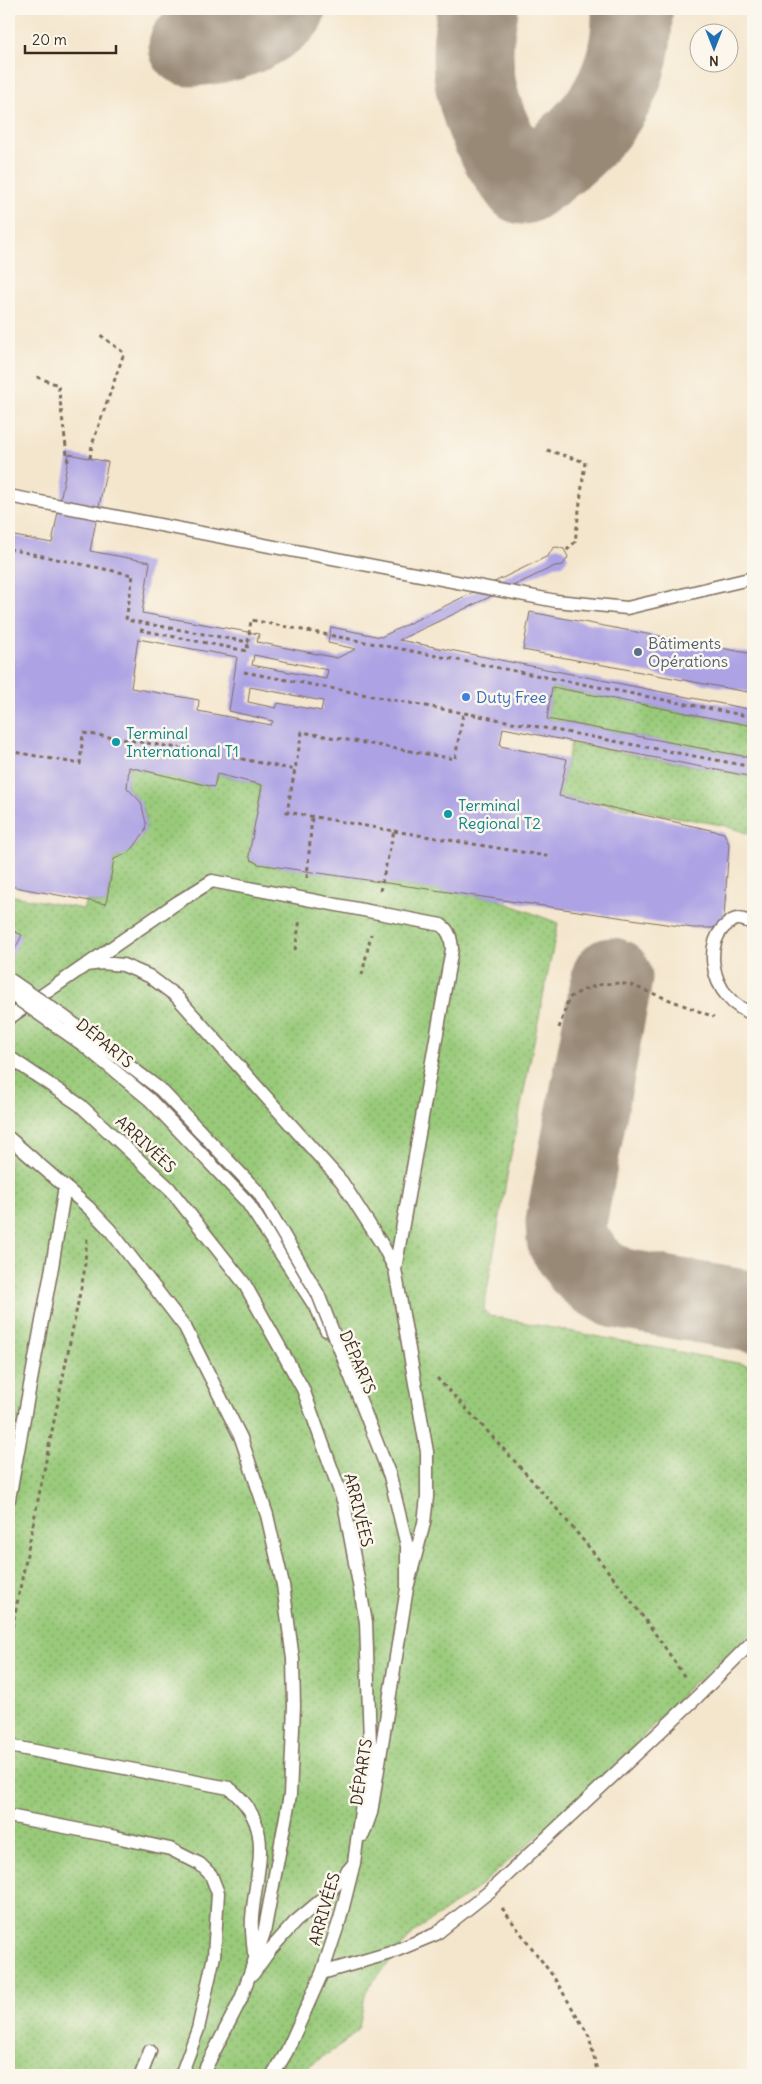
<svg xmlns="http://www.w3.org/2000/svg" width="762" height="2084" viewBox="0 0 762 2084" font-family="Delius,sans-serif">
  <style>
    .grass { fill: url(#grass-dots); stroke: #6a7a4c }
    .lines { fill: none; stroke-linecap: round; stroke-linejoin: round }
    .taxiway { stroke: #988876; stroke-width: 81 }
    .building { fill: #ada3e4; fill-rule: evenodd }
    .lane-casing { stroke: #7c6c5b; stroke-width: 15 }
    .path { stroke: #7c6c5b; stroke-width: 3; stroke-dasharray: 4 4; stroke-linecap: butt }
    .lane { stroke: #fff; stroke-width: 12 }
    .lane-bridge-casing { stroke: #7c6c5b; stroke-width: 15; stroke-linecap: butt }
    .lane-bridge { stroke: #fff; stroke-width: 12 }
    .service-dot { fill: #5c6f8a; stroke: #fbf7ec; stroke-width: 2 }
    .shop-dot { fill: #3f7fe0; stroke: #fbf7ec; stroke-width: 2 }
    .culture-dot { fill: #0f9aa8; stroke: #fbf7ec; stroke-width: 2 }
    .labels { text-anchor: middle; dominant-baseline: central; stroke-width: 5; stroke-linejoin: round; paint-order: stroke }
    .service-label { font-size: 16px; fill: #4e5e75; stroke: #fbf7ec; text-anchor: start }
    .shop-label { font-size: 16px; fill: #366cbe; stroke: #fbf7ec; text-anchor: start }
    .culture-label { font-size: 16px; fill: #0d838f; stroke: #fbf7ec; text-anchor: start }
    .street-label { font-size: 16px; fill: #3b2a1e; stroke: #fbf7ec }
  </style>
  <defs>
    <pattern id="grass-dots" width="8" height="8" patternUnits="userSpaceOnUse" patternTransform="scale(1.25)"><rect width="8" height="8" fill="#99ca7a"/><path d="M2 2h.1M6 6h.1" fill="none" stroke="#7ea463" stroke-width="1.8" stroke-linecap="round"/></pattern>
  </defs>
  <rect width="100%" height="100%" fill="#fbf7ec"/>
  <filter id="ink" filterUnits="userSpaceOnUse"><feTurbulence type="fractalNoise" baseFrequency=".02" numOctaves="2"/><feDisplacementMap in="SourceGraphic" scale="10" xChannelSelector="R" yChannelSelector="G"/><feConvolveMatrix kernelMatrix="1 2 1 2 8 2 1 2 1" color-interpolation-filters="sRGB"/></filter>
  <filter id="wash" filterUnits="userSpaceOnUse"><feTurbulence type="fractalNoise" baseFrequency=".0096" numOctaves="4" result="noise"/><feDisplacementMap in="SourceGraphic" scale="20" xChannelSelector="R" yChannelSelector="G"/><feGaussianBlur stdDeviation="1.12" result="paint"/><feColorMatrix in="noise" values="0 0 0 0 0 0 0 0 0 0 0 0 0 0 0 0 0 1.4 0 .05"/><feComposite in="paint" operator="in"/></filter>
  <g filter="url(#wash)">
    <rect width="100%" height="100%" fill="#f4e6cd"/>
    <!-- grass -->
    <path class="grass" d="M552 687 753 726V758L547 719Z
      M571 743 753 777V835L722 825 559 796Z
      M129 767 213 786 217 774 262 785 249 855 254 863 496 899 558 923 509 1165 484 1308 486 1313 490 1316 753 1366V1631L697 1683 694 1681 605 1778 475 1890 413 1933 366 1991 359 2027 343 2044 310 2065 303 2075H9V895L83 909 86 901 106 904 114 859C151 845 156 813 127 788Z"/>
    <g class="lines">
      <!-- taxiway -->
      <path class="taxiway" d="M478 9C476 22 473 37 473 51 472 100 493 146 523 184 588 141 634 93 632 9
        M189 46C225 45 259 34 285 9
        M612 978 566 1223 567 1239 584 1265 596 1276 617 1288 753 1312"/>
    </g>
    <g id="blocks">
      <!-- building -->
      <path class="building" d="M69 454 108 462 90 551 150 562 142 613 259 634 257 642 337 658 356 649 328 643 331 627 381 637 548 556 553 548 557 547 564 549 568 557 563 565 555 566 399 640 753 710V726L552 687 547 719 753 758V777L503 728 500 746 567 759 559 796 724 833 729 844 724 918 722 923 713 928H693L258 864 251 860 249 855 262 785 217 774 214 787 129 767 127 788 141 802 146 823 145 831 134 847 126 854 114 859 106 904 9 886V535L52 543ZM138 639 237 657 229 711 273 721 271 725 198 711 199 700 131 688ZM254 655 328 670 326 679 252 665ZM250 687 323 701 321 711 278 703 276 708 248 702Z
        M530 612 753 654V693L523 650Z
        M9 929 22 935 11 957 9 956Z"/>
    </g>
  </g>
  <g filter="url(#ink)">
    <use href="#blocks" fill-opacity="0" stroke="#7c6c5b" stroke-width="1"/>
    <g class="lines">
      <defs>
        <path id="lane" d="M9 496 556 601 627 608 753 578
          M753 923C749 922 743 919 738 919 732 919 726 925 722 929 707 948 712 979 728 997 735 1006 744 1010 753 1014
          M88 964 178 902 212 881 441 925C450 931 451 939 452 949L395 1269
          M9 1018 86 965 102 963 123 965 149 976 176 996 342 1182 383 1246 395 1269 427 1452V1497L424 1523 407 1588
          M9 1057 80 1105 169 1188 244 1283 303 1389 344 1503 366 1622 370 1743 354 1863 340 1919 322 1973 286 2053 273 2075
          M9 1138 88 1207 110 1230 185 1327 241 1438 267 1515 283 1585 293 1659 294 1706 290 1795 264 1933 241 1999 202 2075
          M247 1202 318 1311 326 1330
          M9 1499 52 1267 65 1186
          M9 1746 229 1788C277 1826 256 1866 252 1918 251 1929 253 1941 254 1953
          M9 1816 116 1837 170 1849 200 1864 211 1875 218 1893 214 1956 198 2029 181 2075
          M363 1835 371 1813 407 1588V1546L390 1476 386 1467
          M322 1973 390 1953 436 1934 490 1891 697 1697 753 1641
          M253 1974 270 1950 295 1922 326 1896 352 1866
          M141 2075 150 2051"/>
      </defs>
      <!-- lane casing -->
      <use href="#lane" class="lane-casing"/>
      <!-- path -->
      <path class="path" d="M37 377 58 385 68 462
        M547 450 585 462 575 542 566 551
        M90 458 92 445 124 353 99 334
        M9 549 133 575 126 620 248 642 251 620 753 717
        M140 630 247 651 248 642
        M244 672 753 767
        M9 751 80 764 83 733 223 755 295 770
        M394 831 552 857
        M307 878 312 816
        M380 891 394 831 287 812 302 732 455 759 463 714
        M295 950 300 919
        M362 975 371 934
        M559 1028 569 998C588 986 608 980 631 985L714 1017
        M437 1378C527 1472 615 1570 686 1679
        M9 1643 84 1273 87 1238
        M502 1908 553 1976 589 2036 598 2075"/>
      <!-- lane -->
      <use href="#lane" class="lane"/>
      <defs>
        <path id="lane-bridge" d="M9 979 66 1018 161 1090 259 1193 318 1294 390 1476
          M9 993 82 1044 150 1100 247 1202"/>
      </defs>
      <!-- lane-bridge casing -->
      <use href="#lane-bridge" class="lane-bridge-casing"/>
      <!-- lane-bridge -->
      <use href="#lane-bridge" class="lane-bridge"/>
    </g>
  </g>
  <!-- markers -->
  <circle class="service-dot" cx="638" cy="652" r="5"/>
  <circle class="shop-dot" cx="466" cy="697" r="5"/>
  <g class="culture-dot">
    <circle cx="116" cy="742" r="5"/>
    <circle cx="448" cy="814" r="5"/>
  </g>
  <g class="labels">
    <!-- service labels -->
    <g class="service-label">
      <text x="648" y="643">Bâtiments<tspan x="648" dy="18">Opérations</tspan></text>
    </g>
    <!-- shop labels -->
    <g class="shop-label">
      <text x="476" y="697">Duty Free</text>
    </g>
    <!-- culture labels -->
    <g class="culture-label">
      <text x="126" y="733">Terminal<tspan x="126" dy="18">International T1</tspan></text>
      <text x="458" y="805">Terminal<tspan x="458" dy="18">Regional T2</tspan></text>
    </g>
    <!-- street labels -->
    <g class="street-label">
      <text transform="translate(105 1043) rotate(39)">DÉPARTS</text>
      <text transform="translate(146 1144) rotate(43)">ARRIVÉES</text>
      <text transform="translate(358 1362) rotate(67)">DÉPARTS</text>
      <text transform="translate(359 1510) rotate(76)">ARRIVÉES</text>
      <text transform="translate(361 1772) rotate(-81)">DÉPARTS</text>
      <text transform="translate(324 1909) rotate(-74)">ARRIVÉES</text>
    </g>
  </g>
  <!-- margin -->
  <rect width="762" height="2084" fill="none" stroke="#fbf7ec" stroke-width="30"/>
  <!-- north arrow -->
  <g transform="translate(714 48) rotate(180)"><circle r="24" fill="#fbf7ec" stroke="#aea59a"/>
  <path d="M0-4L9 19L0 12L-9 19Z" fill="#1f6fb2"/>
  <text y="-8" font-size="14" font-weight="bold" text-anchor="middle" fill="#3b2a1e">N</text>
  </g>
  <!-- scale -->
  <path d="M25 45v8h91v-8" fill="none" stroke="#3b2a1e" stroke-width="2.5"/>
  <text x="32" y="45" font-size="15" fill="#3b2a1e" stroke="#fbf7ec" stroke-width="4" paint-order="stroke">20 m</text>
</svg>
